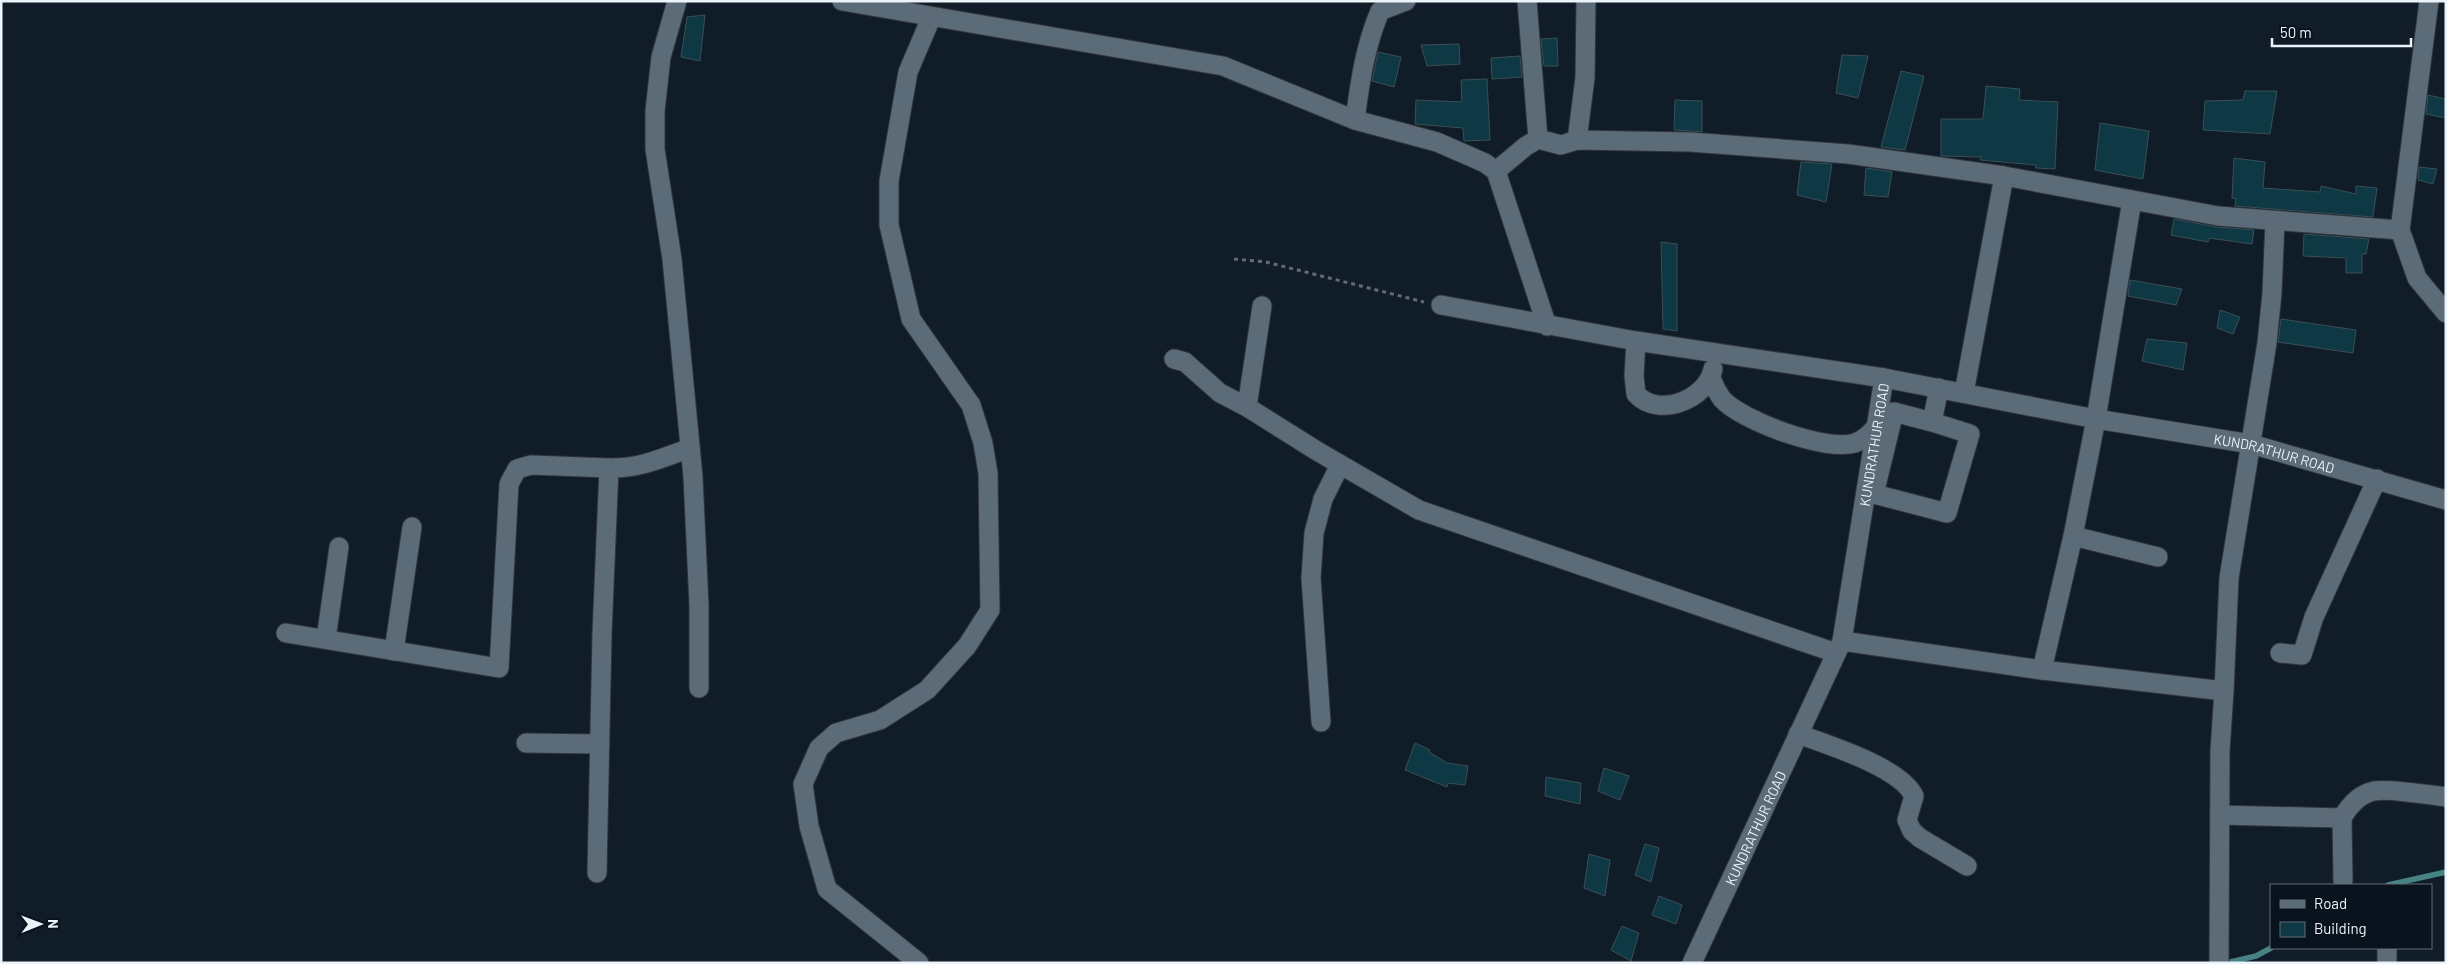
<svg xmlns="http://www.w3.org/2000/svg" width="2447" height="964" viewBox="0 0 2447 964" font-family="Barlow,sans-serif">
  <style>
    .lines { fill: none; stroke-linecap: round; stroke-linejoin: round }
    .stream { stroke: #478285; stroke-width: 5.5 }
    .building { fill: #0d3844; stroke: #3b4f56 }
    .minor-casing { stroke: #30363e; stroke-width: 21 }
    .path { stroke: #616c75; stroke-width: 3; stroke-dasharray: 4 4; stroke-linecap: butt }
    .minor { stroke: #5c6b78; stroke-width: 19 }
    .labels { text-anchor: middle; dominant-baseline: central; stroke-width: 4.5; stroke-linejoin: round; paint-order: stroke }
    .street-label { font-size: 14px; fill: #ecf4fb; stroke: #08131d }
  </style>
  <rect width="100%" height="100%" fill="#101c27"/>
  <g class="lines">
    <!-- stream -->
    <path class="stream" d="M2388 885 2446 872
      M2226 963 2256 956 2271 948"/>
  </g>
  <!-- building -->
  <path class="building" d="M705 15 700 61 681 57 687 17Z
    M1557 38 1558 66H1544L1541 39Z
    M1459 44 1460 64 1427 66 1421 45Z
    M1378 52 1401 57 1394 87 1372 81Z
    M1842 55 1868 56 1858 98 1836 93Z
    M1520 56 1522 77 1492 79 1491 58Z
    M1901 71 1924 76 1905 150 1881 147Z
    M1487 79 1490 140 1464 141 1463 128 1415 124 1416 100 1462 102 1461 80Z
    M1986 86 2020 89 2019 100 2058 102 2055 169 2036 168V165L1980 160 1981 157 1941 156V119H1983Z
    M2245 91H2277L2270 134 2203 130 2205 101 2243 100Z
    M2428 95 2446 99V118L2426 114Z
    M1675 100 1702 101V132L1674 130Z
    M2100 123 2149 131 2143 179 2095 170Z
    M2234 158 2265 162 2263 188 2320 192 2321 186 2356 194V186L2377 188 2373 217 2235 206 2236 199 2232 198Z
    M1801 162 1832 164 1826 202 1797 195Z
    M2419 167 2437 169 2433 184 2418 180Z
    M1866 168 1892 172 1888 197 1864 195Z
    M2174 219 2217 227 2254 230 2252 244 2209 238 2208 242 2171 235Z
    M2304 234 2369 239 2366 254H2362V273H2346V258L2303 256Z
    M1661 242 1677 244V331L1663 329Z
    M2130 280 2182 289 2176 305 2128 296Z
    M2220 310 2240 317 2233 334 2217 328Z
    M2281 319 2356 330 2353 353 2278 342Z
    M2147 339 2187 343 2183 370 2142 361Z
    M1415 743 1430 750 1429 752 1447 763 1468 766 1465 785 1448 783 1447 787 1405 770Z
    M1604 768 1629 776 1620 800 1598 791Z
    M1546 777 1581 783 1580 804 1545 796Z
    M1645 844 1659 848 1651 882 1635 875Z
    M1589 854 1610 860 1605 896 1584 888Z
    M1659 896 1682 905 1676 924 1652 915Z
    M1622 926 1639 933 1631 961 1611 950Z"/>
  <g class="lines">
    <defs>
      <g id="minor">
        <path d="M677 1 661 57 655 111V149L672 259 693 477 699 605V688"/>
        <path d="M842 1 1223 66 1355 120 1437 142 1485 163 1496 171 1547 326"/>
        <path d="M1527 1 1538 139"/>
        <path d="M2429 1 2400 230 2417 278 2446 313"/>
        <path d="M1355 120C1360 82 1365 46 1380 11L1406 1"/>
        <path d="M1577 140 1585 78 1586 1"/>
        <path d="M1496 171 1526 146 1538 139 1561 145 1577 140 1690 142 1848 154 2004 176 2218 216 2400 230"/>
        <path d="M1441 305 1636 341 1884 378"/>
        <path d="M1636 341 1634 376 1636 394C1659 419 1707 399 1713 369"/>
        <path d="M1174 359 1185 362 1220 393 1247 407 1317 451 1419 510 1836 653"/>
        <path d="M1711 378C1714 386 1717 392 1722 399 1742 421 1826 452 1855 443 1864 440 1870 434 1876 427"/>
        <path d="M1964 393 2004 176"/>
        <path d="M1247 407 1262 306"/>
        <path d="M1932 422 1894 412 1874 494 1947 513 1970 434 1932 422 1939 388"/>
        <path d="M2073 536 2158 557"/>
        <path d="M286 633 499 668 509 484 517 469 531 465 609 468"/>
        <path d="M326 639 339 547"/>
        <path d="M1842 641 2042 670 2224 691 2229 578 2267 343 2272 293 2275 221"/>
        <path d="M394 651 412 527"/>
        <path d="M2280 653 2302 655 2314 617 2377 479"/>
        <path d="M2042 670 2073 536 2096 419 2132 200"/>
        <path d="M1321 722 1311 578 1314 533 1323 499 1340 465"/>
        <path d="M1798 734C1828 745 1900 767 1914 796L1907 820 1912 831 1920 838 1967 866"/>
        <path d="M526 743 600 744"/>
        <path d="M2220 815 2342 818C2349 806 2359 794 2374 791 2386 788 2431 795 2446 797"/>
        <path d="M2342 818 2343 881"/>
        <path d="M597 873 602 634 609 468C638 469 663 458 690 448"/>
        <path d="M2387 948V963"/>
        <path d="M919 963 827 889 809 826 803 784 819 748 836 733 880 720 927 690 967 646 990 610 988 473 983 443 971 405 911 319 889 225V181L908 72 931 18"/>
        <path id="s1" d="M1692 963 1842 641 1884 378 2096 419 2251 444 2446 500"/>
        <path d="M2219 963 2220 751 2224 691"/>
      </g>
    </defs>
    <!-- minor casing -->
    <use href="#minor" class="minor-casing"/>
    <!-- path -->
    <path class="path" d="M1234 259 1266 262 1424 302"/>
    <!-- minor -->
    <use href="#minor" class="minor"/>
  </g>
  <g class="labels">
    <!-- street labels -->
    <g class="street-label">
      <text stroke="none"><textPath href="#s1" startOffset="554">KUNDRATHUR ROAD</textPath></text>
      <text stroke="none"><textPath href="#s1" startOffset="1019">KUNDRATHUR ROAD</textPath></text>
      <text stroke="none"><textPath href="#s1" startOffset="149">KUNDRATHUR ROAD</textPath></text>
    </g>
  </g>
  <!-- border -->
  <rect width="2447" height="964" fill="none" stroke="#ecf4fb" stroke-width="5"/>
  <!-- legend -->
  <rect x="2270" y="884" width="162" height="65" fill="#08131d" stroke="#636d76"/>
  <rect x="2280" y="900" width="25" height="8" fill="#5c6b78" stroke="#636d76"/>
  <text x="2314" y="909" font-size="15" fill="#ecf4fb">Road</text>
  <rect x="2280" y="922" width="25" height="15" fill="#0d3844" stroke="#636d76"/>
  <text x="2314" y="934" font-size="15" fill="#ecf4fb">Building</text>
  <!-- north arrow -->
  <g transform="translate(40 924) rotate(89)" stroke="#08131d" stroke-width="4" paint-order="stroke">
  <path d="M0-4L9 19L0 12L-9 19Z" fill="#ecf4fb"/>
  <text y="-8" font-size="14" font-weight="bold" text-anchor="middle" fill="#ecf4fb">N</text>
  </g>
  <!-- scale -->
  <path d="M2272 38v8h139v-8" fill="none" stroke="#ecf4fb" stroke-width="2.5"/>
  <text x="2280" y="38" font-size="15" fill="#ecf4fb" stroke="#08131d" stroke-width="4" paint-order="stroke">50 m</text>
</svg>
